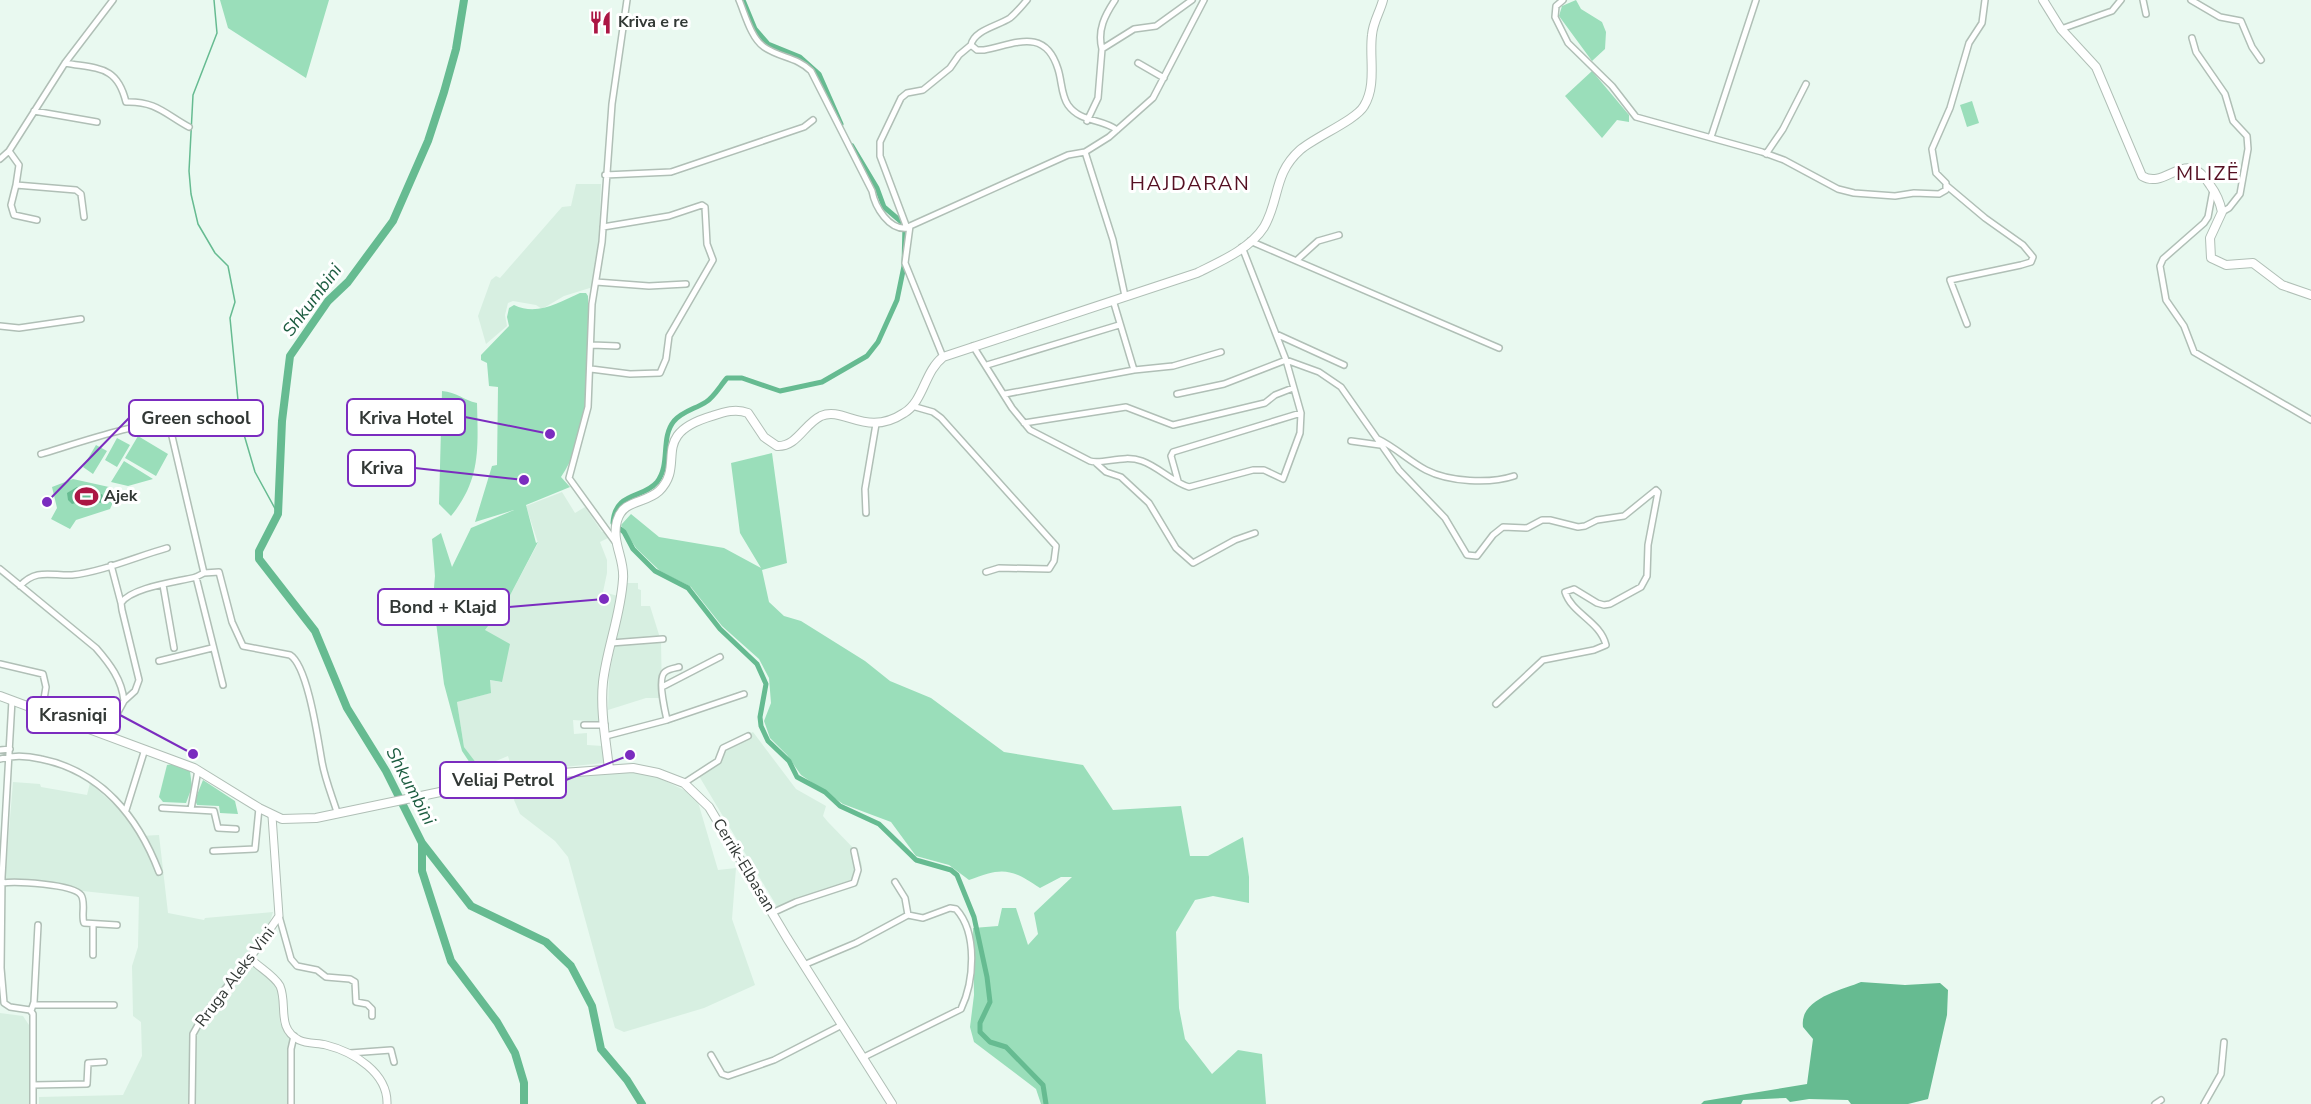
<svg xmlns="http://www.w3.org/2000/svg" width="2311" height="1104" viewBox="0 0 2311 1104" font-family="'Nunito Sans',sans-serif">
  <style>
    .built { fill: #d7efe1 }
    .green { fill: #9adeba }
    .water { fill: #66bb91 }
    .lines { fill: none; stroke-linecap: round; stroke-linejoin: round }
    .stream { stroke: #66bb91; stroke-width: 1.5 }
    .canal { stroke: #66bb91; stroke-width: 5 }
    .river { stroke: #66bb91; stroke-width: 8 }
    .minor-casing { stroke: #b0bfb6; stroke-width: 8 }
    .tertiary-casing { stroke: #b0bfb6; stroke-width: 9 }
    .secondary-casing { stroke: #b0bfb6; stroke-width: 10 }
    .minor { stroke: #fff; stroke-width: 5 }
    .tertiary { stroke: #fff; stroke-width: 7 }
    .secondary { stroke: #fff; stroke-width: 8 }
    .labels { text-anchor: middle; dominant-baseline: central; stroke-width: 6; stroke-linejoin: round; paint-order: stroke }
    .poi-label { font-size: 16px; font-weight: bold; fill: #323835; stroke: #fff; text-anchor: start }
    .street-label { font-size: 16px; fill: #323835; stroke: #fff }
    .water-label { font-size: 18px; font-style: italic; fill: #1d5d41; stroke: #fff }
    .quarter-label { font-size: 20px; letter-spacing: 1.5px; fill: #551022; stroke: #fff }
    .leader { fill: none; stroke: #7b2cbf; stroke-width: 2 }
    .callout-dot { fill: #7b2cbf; stroke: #fff; stroke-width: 2 }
    .callout { fill: #fff; stroke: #7b2cbf; stroke-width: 2 }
    .callout-label { font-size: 18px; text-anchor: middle; font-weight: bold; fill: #323835 }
  </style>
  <rect width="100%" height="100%" fill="#e9f9f0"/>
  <!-- built -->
  <path class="built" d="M576 184H601L599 239 593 287 564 296 542 309 536 305 513 301 508 303 505 315 507 326 486 344 478 316 491 280 496 276 500 278 562 207 571 206Z
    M562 492 575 513 585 507 602 532 605 531 608 538 600 542 607 560V573L603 592 618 596 606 653 603 722 573 720 574 734 587 733V745L603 746 604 763 513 772 508 756 479 768 464 747 457 702 490 693V680L501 682 485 630 506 603 538 543 526 506Z
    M627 583H638V589L641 590V606H650L661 641 662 698H646L608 710 609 675Z
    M753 732 796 789 826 806 823 816 828 822 859 854 862 866 856 880 779 910 696 771 713 762 721 748Z
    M635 772 655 776 688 792 698 802 718 870 736 868 732 919 755 985 704 1008 624 1032 615 1028 568 857 555 841 520 814 514 800 519 785 534 778Z
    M13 782 40 784 41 787 87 795 90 783 119 809 140 836 159 835 168 913 204 920 205 918 273 912 269 925 245 958 279 987 280 1023 291 1035V1104H39V1097L123 1095 142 1056 141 1022 133 1016 132 966 138 947 139 897 73 890 55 883 5 879Z
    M0 1013 23 1016 29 1025V1104H0Z"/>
  <!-- green -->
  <path class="green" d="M220 0H329L306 78 228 28Z
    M1576 0 1581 9 1602 22 1606 32 1605 49 1592 61 1559 16 1562 6Z
    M1592 71 1629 115V122L1617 120 1602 138 1565 96Z
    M1972 101 1979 123 1967 127 1960 105Z
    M580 293H586L588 296C588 350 593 432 561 477L570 487 526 505 536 543 538 542 506 603 485 630 510 644 502 682 490 680 491 693 457 702 464 747 480 768 497 761 500 771 508 769 509 773 478 775 462 751 444 684 433 599 435 576 432 539 441 533 452 567 471 528 514 510 475 522 492 466 497 465 498 387 489 386 487 363 481 360V355L509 326 507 317 509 308 514 305C537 316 558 303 580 293Z
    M442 391C457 392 463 400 477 403 478 448 481 480 451 516L439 504Z
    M138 436 168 454 156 476 125 458Z
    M117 438 130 445 117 467 105 460Z
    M96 445 107 451 93 474 83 467Z
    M772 453 787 563 762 570 769 602 784 616 801 621 865 661 890 681 931 698 1004 752 1083 765 1113 810 1181 806 1190 856H1208L1243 837 1249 877V903L1213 896 1195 900 1176 932 1179 1008 1185 1039 1212 1074 1238 1050 1262 1054 1266 1104H1041L1036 1089 974 1042 970 1027 974 995 973 928 998 926 1002 908H1016L1028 945 1038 934 1034 913 1072 877H1061L1040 888C1011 868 1002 867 969 880L949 865 916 856 891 822 843 804 801 775 787 755 770 738 764 721 771 703 769 678 759 659 722 626 691 587 660 571 636 548 621 525 631 514 659 537 724 548 761 568 740 533 731 463Z
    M124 461 153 479 128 486 111 482Z
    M73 479 109 487 115 498 110 509 76 520 70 529 51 519 57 508 52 487Z
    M172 764 190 771 192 787 186 803 163 802 159 797 167 765Z
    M203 780 235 801 238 814 220 813 219 806 197 805 195 800Z"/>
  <!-- water -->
  <path class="water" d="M77 487 86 495 91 492 95 496 102 494 105 501 100 503 94 499V506L90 499 72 504 68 500 67 493Z
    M1861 982 1905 985 1940 983 1948 990 1947 1015 1928 1099 1908 1104H1851L1848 1100 1809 1099 1790 1102 1786 1098 1743 1100 1741 1104H1701L1704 1101 1807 1084 1813 1039 1803 1027C1799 998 1843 990 1861 982Z"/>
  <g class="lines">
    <!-- stream -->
    <path class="stream" d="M214 0 217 33 193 95 189 171 191 194 198 224 215 253 228 266 235 302 230 318 240 421 255 472 278 514"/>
    <!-- canal -->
    <path class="canal" d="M743 0 755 29 768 44 800 57 819 74 841 124
      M852 146 877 188 884 207 905 225 904 266 897 300 878 342 867 356 822 382 780 391 742 378H727C720 386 714 397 706 402 695 409 683 411 674 421 660 438 671 464 657 482 643 499 615 491 613 523L624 532 633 549 655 571 688 588 720 629 757 664 766 684 760 717 761 726 768 741 789 761 797 777 825 792 840 806 879 824 916 860 951 870 957 875 974 917 987 977 990 1002 980 1023V1032L990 1042 1006 1047 1043 1085 1046 1104"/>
    <!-- river -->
    <path class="river" d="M464 0 456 49 444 92 428 141 393 221 348 282 328 301 290 356 282 421 278 514 259 551V559L315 631 347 708 386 771 422 843 471 906 546 942 571 966 592 1006 601 1049 627 1080 642 1104
      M422 844V871L451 961 497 1022 515 1053 524 1083V1104"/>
    <defs>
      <path id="minor" d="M739 0C745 14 751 38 764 47 780 58 797 57 811 71L872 191C875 207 889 231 908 228
        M1027 0C1022 6 1016 13 1010 18 998 26 974 30 971 45L977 50H984C1015 44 1045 27 1058 69 1062 81 1061 95 1068 105 1081 123 1101 118 1117 130
        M1563 0 1556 6 1555 17 1568 43 1612 86 1636 117 1762 152 1784 160 1838 189 1854 193 1895 196 1914 193 1939 194 1946 190V183L1936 173 1932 149 1950 108 1969 43 1982 23 1985 0
        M2143 0 2146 14
        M2191 0 2220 17 2241 21 2252 47 2261 60
        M2061 29 2112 11 2121 0
        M2192 38 2196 52 2225 94 2233 121 2247 136 2248 149 2240 194 2229 208 2222 212
        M1102 49C1097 30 1105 15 1115 0
        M65 63C98 69 117 65 126 102 156 101 165 114 189 127
        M1138 63 1164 78
        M34 111 97 122
        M1087 121 1098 98 1102 49 1134 29 1156 26 1192 0
        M1711 137 1756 0
        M9 151 19 165 16 185 76 190 81 194 84 217
        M1085 152 1113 240 1125 296
        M1766 154 1783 129 1806 84
        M0 159 9 151 65 63 113 0
        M605 175 671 172 804 127 813 120
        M16 185 11 205 14 215 37 220
        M1947 186 1985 218 2023 245 2033 257 2031 262 2021 265 1950 280 1967 324
        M2213 190 2208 217 2204 223 2163 259 2160 266 2166 300 2184 326 2194 352 2311 420
        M907 228 880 156V142L901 98 907 93 923 90 950 68 959 55 971 45
        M1250 241 1499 348
        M1297 260 1318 241 1339 235
        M596 282 649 286 686 284
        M0 326 19 328 81 319
        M1276 334 1344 365
        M592 345 617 346
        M973 346 1012 408 1030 430 1090 461C1103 465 1123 454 1142 461 1159 467 1172 482 1189 487L1253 470H1264L1283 479 1300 433 1301 413 1286 360 1242 247
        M943 357 905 263 910 226 1068 155 1085 152 1109 137 1153 98 1204 0
        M987 365 1119 325
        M591 369 630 374 660 373 666 359 669 336 713 260 707 244 705 207 702 205 669 216 603 227
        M1134 370 1173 366 1221 352
        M1005 394 1134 370 1113 300
        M1177 394 1224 384 1286 360 1319 372 1341 387 1399 470 1445 518 1467 555 1477 556 1493 535 1503 527 1527 528 1542 520H1550L1578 527 1585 526 1597 520 1624 516 1656 490 1658 492 1648 545 1647 576 1641 587 1610 604 1604 605 1597 603 1574 589 1565 592C1572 614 1600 621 1606 645L1594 650 1543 660 1496 704
        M912 406 933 412 941 418 1056 546 1054 561 1049 569 999 568 986 572
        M1024 423 1126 407 1173 425 1265 403 1275 395 1293 388
        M1378 439C1395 447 1409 461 1426 470 1449 482 1490 484 1514 476
        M1351 441 1380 445
        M41 454C63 448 151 417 167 425L171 432 204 573
        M1096 463 1106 472 1121 477 1149 503 1176 548 1193 563 1235 540 1255 533
        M1178 481 1171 456 1173 452 1301 413
        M866 513 865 489 876 424
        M616 543 569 478 588 407 592 304 602 242 612 104 627 0
        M111 565 121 603
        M0 569 96 648C110 664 122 680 124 701L106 734
        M196 577 223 685
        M163 585 174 648
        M20 586C36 568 52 576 72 575 102 572 138 556 167 548
        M611 643 663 639
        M159 661 212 648
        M0 664 43 674 46 687 42 711
        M662 687 720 657
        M12 700 2 877 1 968 4 1003 10 1007 30 1010 33 1014V1104
        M124 701 135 691 139 680 122 610 121 603C132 587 177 582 196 577L204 573 219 572 232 622 243 646 290 655C308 666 318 740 322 762 325 779 332 796 337 812
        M667 720C665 711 657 678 665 672 668 669 675 668 679 667
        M584 725H605
        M606 736 667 720 744 694
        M0 750 10 749
        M0 759C13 755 28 756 41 759 101 771 138 817 159 872
        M684 783 718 761 723 748 748 736
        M162 808 214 811 218 828 236 829
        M191 809 198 770
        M126 810 145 749
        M213 851 255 849 259 808
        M895 882 905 898 908 915
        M2 883C15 881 73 884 81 895 86 902 81 916 84 923L117 925
        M772 913 796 902 854 883 858 870 854 851
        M279 916 291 959 297 966 317 970 326 977 350 979 355 982 356 1002 367 1004 372 1009V1016
        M93 955V926
        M806 964 856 943 908 915 923 918 950 908 956 909C978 933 974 982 961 1009L862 1058
        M33 1005H114
        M31 1011 34 1002 38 925
        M350 1053 391 1050 394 1062
        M711 1055 722 1074 728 1076 774 1060 842 1025
        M33 1085 87 1084 88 1063 104 1062
        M192 1104 193 1034 203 1016 250 958
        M291 1104V1049L294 1036
        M2155 1104 2161 1100
        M2204 1104 2221 1074 2224 1042"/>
      <path id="tertiary" d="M272 816 279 916 250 958C258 967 274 975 280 986 288 1005 276 1028 299 1040 307 1044 318 1043 326 1045 354 1052 388 1073 387 1104"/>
      <path id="secondary" d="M2043 0 2061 29 2096 67 2142 176C2167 191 2185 145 2210 185 2216 193 2220 202 2222 212L2210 238 2211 258 2226 265 2253 263 2282 285 2311 295
        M0 696 194 768 259 808 282 819 316 818 507 778 562 773 633 768 658 773 684 783 709 807 787 938 892 1104
        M609 769C606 741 600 710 603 682 607 648 621 614 623 579 625 559 611 542 617 521 623 499 645 504 659 491 687 464 648 435 712 416 724 412 736 408 748 413L764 437 777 446C797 447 804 424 821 416 844 406 866 438 904 413 924 401 924 372 943 357L1197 273C1219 262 1250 249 1264 227 1280 200 1273 174 1300 150 1315 137 1356 120 1364 106 1377 85 1369 57 1372 35 1373 22 1380 12 1383 0"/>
    </defs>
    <!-- minor casing -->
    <use href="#minor" class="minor-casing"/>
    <!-- tertiary casing -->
    <use href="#tertiary" class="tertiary-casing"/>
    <!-- secondary casing -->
    <use href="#secondary" class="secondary-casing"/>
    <!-- minor -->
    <use href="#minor" class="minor"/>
    <!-- tertiary -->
    <use href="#tertiary" class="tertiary"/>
    <!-- secondary -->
    <use href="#secondary" class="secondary"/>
  </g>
  <!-- icons -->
  <defs>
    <symbol id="restaurant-bare" viewBox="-9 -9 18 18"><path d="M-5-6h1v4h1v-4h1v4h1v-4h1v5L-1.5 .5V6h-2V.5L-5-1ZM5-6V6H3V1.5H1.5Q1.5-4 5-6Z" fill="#ab1644" stroke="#fff" stroke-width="2.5" paint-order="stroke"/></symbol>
    <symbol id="stadium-bare" viewBox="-9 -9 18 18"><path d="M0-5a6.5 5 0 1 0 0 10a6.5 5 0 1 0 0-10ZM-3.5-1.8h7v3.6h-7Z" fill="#ab1644" stroke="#fff" stroke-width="2.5" paint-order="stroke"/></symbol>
  </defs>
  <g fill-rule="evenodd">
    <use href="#restaurant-bare" x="584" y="6" width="33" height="33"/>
    <use href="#stadium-bare" x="70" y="480" width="33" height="33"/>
  </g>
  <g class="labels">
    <!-- poi labels -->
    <g class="poi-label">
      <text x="618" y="22">Kriva e re</text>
      <text x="104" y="496">Ajek</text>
    </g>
    <!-- street labels -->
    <g class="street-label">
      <text transform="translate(744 865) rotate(59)">Cerrik-Elbasan</text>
      <text transform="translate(235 977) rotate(-53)">Rruga Aleks Vini</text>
    </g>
    <!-- water labels -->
    <g class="water-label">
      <text transform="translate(312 300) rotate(-53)">Shkumbini</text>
      <text transform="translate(411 786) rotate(62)">Shkumbini</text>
    </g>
    <!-- quarter labels -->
    <g class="quarter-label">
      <text x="2208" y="173">MLIZË</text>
      <text x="1190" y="183">HAJDARAN</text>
    </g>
  </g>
  <!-- callouts -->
  <path class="leader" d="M550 434L465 417M47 502L129 418M524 480L415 468M604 599L509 607M193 754L120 715M630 755L566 780"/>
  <g class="callout-dot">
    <circle cx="550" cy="434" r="6"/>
    <circle cx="47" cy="502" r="6"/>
    <circle cx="524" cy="480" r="6"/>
    <circle cx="604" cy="599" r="6"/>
    <circle cx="193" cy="754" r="6"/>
    <circle cx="630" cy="755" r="6"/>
  </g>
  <g class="callout">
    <rect x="347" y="399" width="118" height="36" rx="6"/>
    <rect x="129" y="400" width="134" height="36" rx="6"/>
    <rect x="348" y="450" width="67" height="36" rx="6"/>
    <rect x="378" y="589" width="131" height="36" rx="6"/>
    <rect x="27" y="697" width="93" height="36" rx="6"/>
    <rect x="440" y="762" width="126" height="36" rx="6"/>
  </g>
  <g class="callout-label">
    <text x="406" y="424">Kriva Hotel</text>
    <text x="196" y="424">Green school</text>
    <text x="382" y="474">Kriva</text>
    <text x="443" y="613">Bond + Klajd</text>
    <text x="73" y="721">Krasniqi</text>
    <text x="503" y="786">Veliaj Petrol</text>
  </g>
</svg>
